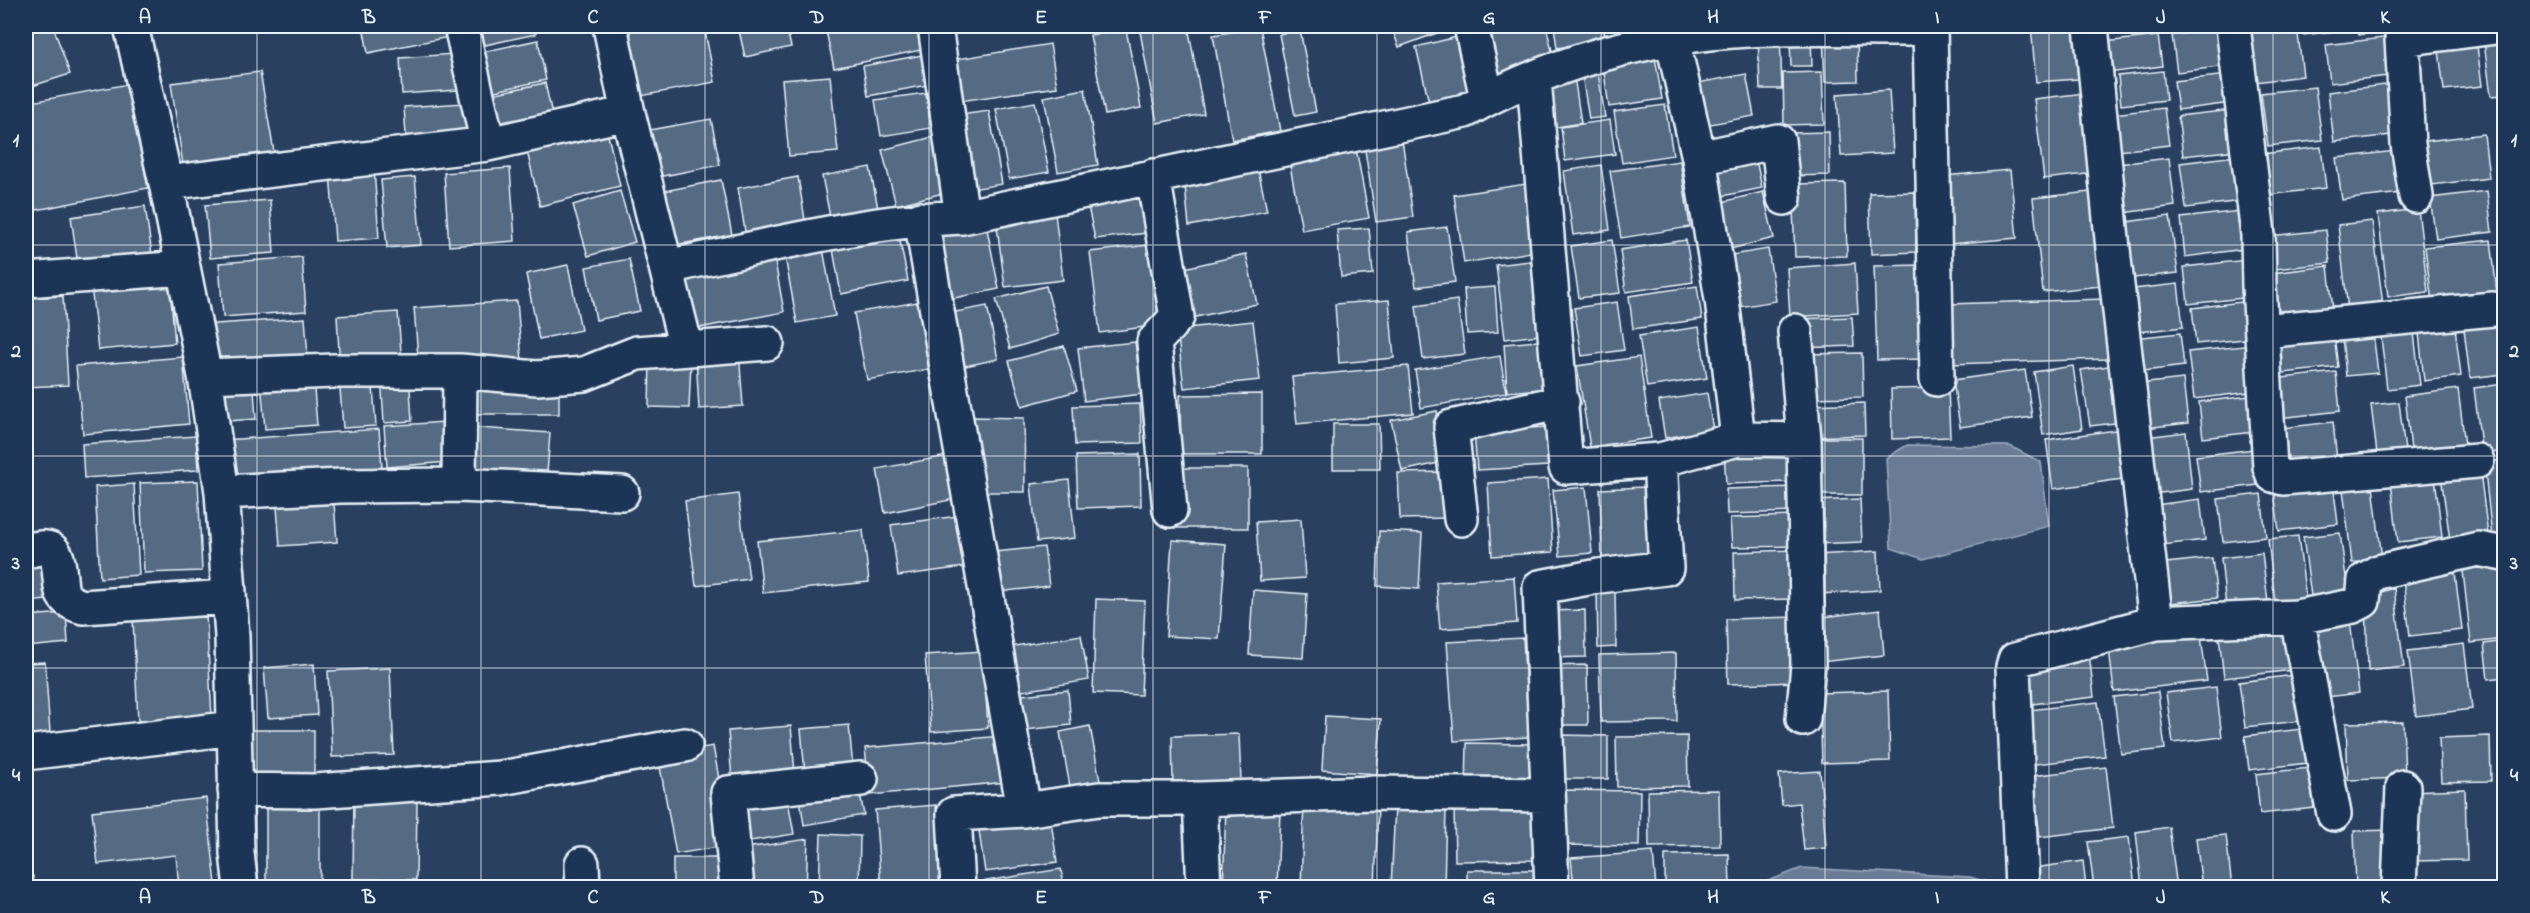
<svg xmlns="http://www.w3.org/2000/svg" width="2530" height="913" viewBox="0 0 2530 913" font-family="'Indie Flower',sans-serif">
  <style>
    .water { fill: #6b7c95; stroke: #9dabbd; stroke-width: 1.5 }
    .building { fill: #556a83; stroke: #e8f1f8; stroke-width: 1.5 }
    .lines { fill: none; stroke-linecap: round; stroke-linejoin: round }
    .minor-casing { stroke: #e8f1f8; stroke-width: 38 }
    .minor { stroke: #1d3557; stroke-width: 33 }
    .grid { fill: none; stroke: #e8f1f8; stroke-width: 1.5; stroke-opacity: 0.55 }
    .neatline { fill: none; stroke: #e8f1f8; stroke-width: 2 }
    .grid-label { font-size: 20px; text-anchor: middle; font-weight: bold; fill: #e8f1f8 }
  </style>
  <rect width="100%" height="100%" fill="#294061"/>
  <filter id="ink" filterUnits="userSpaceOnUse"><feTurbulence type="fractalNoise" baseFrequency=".0167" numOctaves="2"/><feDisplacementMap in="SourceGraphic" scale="12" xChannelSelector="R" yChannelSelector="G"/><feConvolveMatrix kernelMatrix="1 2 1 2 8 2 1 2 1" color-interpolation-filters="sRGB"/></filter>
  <g filter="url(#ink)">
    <!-- water -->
    <path class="water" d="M1907 445 2010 446 2041 462 2049 526 1923 559 1891 548 1886 458Z
      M1802 868 1970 877 2009 888H1759L1760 884Z"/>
    <!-- building -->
    <path class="building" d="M26 26H53L70 74 26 88Z
      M363 26H447L449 37 368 53Z
      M481 26H535L536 34 485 45Z
      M627 26H704L715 82 641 96Z
      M738 26H786L791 47 745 57Z
      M825 26H916L921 50 834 68Z
      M1139 26H1188L1204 114 1157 123Z
      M1391 26H1456L1399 47Z
      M1477 26H1546L1555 63 1488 78Z
      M1554 26H1603L1606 41 1557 48Z
      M1624 26H1660L1625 30Z
      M2031 26H2074L2078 79 2036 82Z
      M2103 26H2152L2104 31Z
      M2164 26H2190L2165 28Z
      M2250 26H2297L2303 76 2256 82Z
      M2302 26H2343L2344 30 2303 35Z
      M2358 26H2393L2394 30 2359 35Z
      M1260 27 1280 131 1232 140 1213 35Z
      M1126 29 1141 108 1105 115 1090 35Z
      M2224 29 2228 66 2177 72 2172 35Z
      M1300 30 1316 112 1295 116 1279 34Z
      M1857 33 1858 81 1825 82 1823 34Z
      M1780 35 1782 89H1760L1758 36Z
      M1461 36 1475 91 1429 102 1416 47Z
      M2158 36 2162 66 2108 73 2104 42Z
      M2391 37 2396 75 2330 83 2326 45Z
      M1811 38 1812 66H1791L1790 39Z
      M2476 38 2482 86 2444 90 2438 43Z
      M2504 39V95L2491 96 2484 42Z
      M538 40 546 80 485 93 477 53Z
      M1050 44 1057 87 946 103 939 62Z
      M1654 51 1662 99 1609 107 1602 59Z
      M454 54 457 90 402 94 400 58Z
      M928 54 933 84 868 96 863 66Z
      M1597 66 1605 117 1589 119 1581 69Z
      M2163 71 2166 100 2121 105 2118 76Z
      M260 72 274 152 183 165 171 83Z
      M1822 72 1824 124 1784 125 1783 73Z
      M1746 74 1754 116 1700 126 1692 84Z
      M2228 75 2231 103 2178 110 2174 81Z
      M830 76 838 152 789 156 782 80Z
      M1574 76 1581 123 1551 128 1544 81Z
      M545 83 554 123 501 134 492 94Z
      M128 84 148 188 26 212V103Z
      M2393 84 2399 134 2334 142 2328 92Z
      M2315 87 2322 140 2268 146 2261 93Z
      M1085 89 1098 165 1058 172 1044 97Z
      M1889 90 1893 153 1841 156 1837 94Z
      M926 93 931 128 881 136 875 100Z
      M2085 93 2095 173 2044 179 2034 99Z
      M1035 102 1049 172 1009 179 996 109Z
      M464 103 467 143 407 148 404 107Z
      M1665 105 1673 155 1622 163 1614 112Z
      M2164 108 2169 145 2110 152 2105 115Z
      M2232 110 2237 150 2183 156 2178 116Z
      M989 111 1002 184 966 190 953 116Z
      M711 119 720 165 653 178 644 131Z
      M1610 120 1615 154 1565 161 1561 127Z
      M606 127 620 186 540 206 526 147Z
      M1401 132 1413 217 1376 222 1363 137Z
      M1829 132 1830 175 1789 176 1788 133Z
      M2484 134 2489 178 2423 186 2418 142Z
      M941 135 955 190 896 205 882 150Z
      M2504 141V184L2501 185 2496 142Z
      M1355 143 1369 218 1302 230 1288 155Z
      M2321 147 2326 188 2267 195 2262 154Z
      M1754 150 1762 188 1712 198 1704 161Z
      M2396 151 2401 193 2342 200 2336 158Z
      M2236 156 2241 201 2186 208 2180 163Z
      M2169 158 2175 206 2115 214 2109 165Z
      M1256 160 1267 211 1189 226 1184 176Z
      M1680 161 1690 227 1621 238 1610 171Z
      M1601 165 1610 230 1573 235 1564 171Z
      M870 167 880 219 832 227 822 176Z
      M510 168 515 241 449 246 444 173Z
      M374 169 379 238 335 241 330 172Z
      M2010 170 2017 238 1949 244 1943 176Z
      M415 177 421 245 387 248 381 180Z
      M798 177 806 226 746 237 738 188Z
      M721 180 732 235 669 246 659 192Z
      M1845 183 1847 256 1795 257 1792 184Z
      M1136 184 1147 233 1095 239 1085 193Z
      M1526 184 1537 251 1464 263 1454 195Z
      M620 191 635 242 588 256 573 205Z
      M2487 191 2492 232 2436 239 2430 198Z
      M1763 192 1774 238 1722 251 1710 205Z
      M1915 192 1916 252 1871 254 1869 193Z
      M2090 192 2100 286 2043 292 2033 198Z
      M270 200 274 253 210 258 205 205Z
      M1054 205 1063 280 1005 287 995 211Z
      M145 206 153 262 79 272 71 217Z
      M2418 209 2428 292 2388 297 2378 214Z
      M2240 211 2244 249 2185 257 2181 218Z
      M2170 216 2178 273 2125 279 2119 223Z
      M2372 221 2383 305 2348 310 2338 225Z
      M986 224 999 289 939 301 925 237Z
      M897 226 908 281 841 294 831 238Z
      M1447 227 1455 282 1416 287 1408 232Z
      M1369 228 1373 274 1341 277 1337 230Z
      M2326 230 2330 263 2275 269 2270 236Z
      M1612 240 1620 293 1579 298 1571 246Z
      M1686 240 1693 282 1626 292 1620 250Z
      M2491 240 2498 302 2433 310 2425 247Z
      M822 243 835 316 797 323 784 251Z
      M1149 245 1159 325 1100 333 1090 252Z
      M1768 249 1776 301 1727 309 1719 257Z
      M1246 254 1257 304 1191 318 1180 269Z
      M774 256 784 312 693 329 683 273Z
      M302 257 306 311 223 317 219 263Z
      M629 259 640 311 596 320 586 267Z
      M1539 260 1548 334 1505 339 1496 265Z
      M2247 260 2252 297 2188 304 2184 267Z
      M1855 263 1858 313 1790 317 1787 268Z
      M568 265 581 330 539 339 526 274Z
      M1924 265 1927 359 1877 360 1874 266Z
      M2328 266 2334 318 2270 325 2264 274Z
      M169 277 175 343 98 350 91 285Z
      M2178 284 2183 327 2130 333 2125 290Z
      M1046 286 1059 334 1010 349 996 299Z
      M1697 286 1702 319 1633 329 1629 296Z
      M1495 287 1498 332 1467 334 1464 289Z
      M63 296 68 385 26 387V298Z
      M2105 299 2107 359 1950 364 1949 304Z
      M1389 300 1394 358 1339 363 1335 304Z
      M1457 300 1465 354 1423 359 1416 306Z
      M517 301 522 362 419 369 414 308Z
      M2250 301 2254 338 2196 344 2192 308Z
      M917 302 930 369 867 380 854 313Z
      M1617 302 1624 350 1582 356 1574 308Z
      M987 306 998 359 956 368 945 314Z
      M398 312 402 365 340 369 337 316Z
      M2500 316 2504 374 2470 378 2463 321Z
      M1852 317 1854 346 1799 348 1798 319Z
      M305 318 308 357 204 365 201 325Z
      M2454 319 2461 376 2424 381 2418 323Z
      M1253 321 1260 380 1184 388 1177 329Z
      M2372 324 2378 373 2346 376 2341 328Z
      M2413 324 2420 385 2387 389 2380 328Z
      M1699 327 1707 378 1647 387 1639 336Z
      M2333 327 2338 367 2274 374 2269 335Z
      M2180 333 2184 366 2128 373 2124 339Z
      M1549 340 1552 388 1507 392 1504 344Z
      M1135 342 1142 394 1084 401 1078 348Z
      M2253 345 2258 391 2194 399 2188 352Z
      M1064 346 1077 391 1022 406 1009 361Z
      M739 352 743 406 699 409 696 355Z
      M1862 353 1863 397 1805 398 1804 354Z
      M1500 356 1506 393 1421 408 1415 370Z
      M183 357 189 424 83 434 76 366Z
      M1639 357 1651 438 1590 447 1577 366Z
      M650 358 691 359 689 408 649 407Z
      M2115 365 2123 422 2090 426 2081 370Z
      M1408 366 1413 413 1297 424 1292 377Z
      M2073 366 2082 429 2043 435 2034 372Z
      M2025 370 2032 417 1960 427 1953 380Z
      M2336 372 2340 411 2278 418 2273 379Z
      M409 373 412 421 384 423 381 375Z
      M372 374 376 426 343 428 339 376Z
      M253 377 256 419 212 422 209 380Z
      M313 378 317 425 265 429 261 382Z
      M2183 379 2188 423 2136 429 2130 385Z
      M472 381H559V414H472Z
      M2504 384V451L2482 454 2474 388Z
      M1948 388 1950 437 1892 439 1891 389Z
      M2458 389 2466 453 2412 459 2405 396Z
      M1707 393 1713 430 1665 438 1659 401Z
      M1262 394V454H1181L1180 395Z
      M2258 395 2262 431 2203 438 2199 402Z
      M2399 402 2406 459 2378 462 2371 405Z
      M1864 403 1865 435 1811 437 1810 405Z
      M1140 404 1142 443 1075 445 1073 406Z
      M1437 411 1448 461 1402 471 1391 420Z
      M969 417 1024 418 1025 492H969Z
      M445 422 449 462 387 467 384 426Z
      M2333 422 2337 461 2278 468 2273 429Z
      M1333 424H1379L1380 469H1333Z
      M466 427 550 433 547 474 463 468Z
      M1547 427 1549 466 1477 470 1474 431Z
      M379 429 382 467 228 479 225 440Z
      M2122 429 2129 478 2053 489 2046 440Z
      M2186 432 2192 489 2145 495 2138 438Z
      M196 436 198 470 84 478 82 444Z
      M1818 438H1862V495H1819Z
      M1790 449 1791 482 1726 484 1724 450Z
      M2254 449 2258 485 2201 492 2196 456Z
      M1140 454 1141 506 1078 508 1076 456Z
      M952 455 960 498 885 513 877 469Z
      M2504 460V537L2492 538 2484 462Z
      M1175 468H1248V528H1175Z
      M2480 471 2488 535 2450 540 2441 476Z
      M1446 472 1448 518 1400 519 1398 473Z
      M2435 477 2442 537 2398 542 2391 482Z
      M2372 478 2382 559 2352 563 2342 481Z
      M1548 479 1553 552 1492 556 1488 483Z
      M1069 480 1075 538 1037 542 1031 484Z
      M198 481 202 571 144 573 140 483Z
      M2333 483 2338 524 2279 531 2274 490Z
      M134 484 139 575 100 578 95 487Z
      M1586 487 1592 553 1560 556 1553 490Z
      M1645 487 1648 558 1602 559 1600 489Z
      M1795 487 1796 512 1727 514 1726 489Z
      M333 490 337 542 280 546 276 494Z
      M738 494 749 579 696 586 685 501Z
      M2261 494 2266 537 2223 542 2218 499Z
      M1860 499 1862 542 1815 544 1814 501Z
      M2200 499 2205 540 2153 546 2148 506Z
      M972 514 979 565 898 576 891 525Z
      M1794 516 1795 546 1732 547 1730 518Z
      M1301 519 1305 578 1260 581 1256 522Z
      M863 530 869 582 763 593 757 541Z
      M1379 531 1422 533 1419 589 1377 586Z
      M2340 533 2348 592 2311 596 2303 537Z
      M2298 536 2307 607 2276 611 2268 539Z
      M1172 540 1226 544 1219 639 1166 636Z
      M1044 547 1049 586 998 592 994 552Z
      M1798 550 1799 599 1735 600 1734 552Z
      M1878 551 1880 590 1820 594 1817 555Z
      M2262 553 2268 602 2226 607 2221 558Z
      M2212 558 2217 598 2161 604 2157 564Z
      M26 560H48L58 599 26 602Z
      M2462 562 2504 568V639L2471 643Z
      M2454 565 2462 630 2410 636 2402 571Z
      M1514 577 1517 623 1440 629 1436 582Z
      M2394 588 2404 667 2368 671 2366 597Z
      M1253 590 1307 594 1303 658 1249 655Z
      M1597 592H1615L1616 647 1598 648Z
      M1096 599 1145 601 1141 695 1093 693Z
      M1585 610 1586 657 1548 658 1547 611Z
      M1880 610 1884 655 1820 662 1815 618Z
      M66 613 68 643 26 647V616Z
      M2349 613 2359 693 2318 698 2309 618Z
      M206 615 212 717 138 721 133 619Z
      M1799 617 1801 682 1728 684 1726 619Z
      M2287 620 2293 670 2224 678 2218 628Z
      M2200 629 2207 681 2114 692 2108 639Z
      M1081 635 1089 680 1017 692 1009 647Z
      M1523 638 1529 737 1454 741 1447 642Z
      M2504 641V677L2488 679 2484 644Z
      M2464 644 2472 709 2416 716 2408 651Z
      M983 651 988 728 931 732 925 655Z
      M1676 653 1677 721 1601 722 1599 655Z
      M2089 653 2094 697 2023 705 2018 661Z
      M45 662 51 747 26 748V663Z
      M314 664 317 715 268 718 264 668Z
      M1587 665 1588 725H1550L1548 666Z
      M390 668 394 755 332 757 328 671Z
      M2295 675 2300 721 2245 727 2239 682Z
      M2216 687 2222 737 2173 743 2166 693Z
      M1068 690 1071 725 1025 730 1022 695Z
      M1888 691 1890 761 1822 763 1820 693Z
      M2158 692 2165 749 2121 754 2114 697Z
      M2098 702 2105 756 2027 765 2020 711Z
      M1325 716 1381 719 1377 774 1322 770Z
      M2403 722 2405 778 2348 780 2346 723Z
      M849 725 853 769 805 773 801 729Z
      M791 726 796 786 733 791 728 731Z
      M1090 726 1101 787 1071 792 1060 732Z
      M2302 729 2307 763 2249 770 2245 736Z
      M240 730H314V785H240Z
      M1239 734 1241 782 1173 783 1172 736Z
      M1560 735 1608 736V779H1559Z
      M1002 736 1007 782 870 795 865 748Z
      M1687 736 1688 786 1617 787 1616 737Z
      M2490 736 2491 781 2441 782 2439 738Z
      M1467 743 1532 744V789L1466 788Z
      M713 746 731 845 676 854 658 756Z
      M2106 767 2113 828 2040 837 2032 776Z
      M2309 768 2314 808 2260 814 2256 774Z
      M1820 771 1826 848 1804 850 1799 803 1782 805 1779 774Z
      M858 783 864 815 804 825 799 792Z
      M2465 789 2467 860 2410 861 2408 791Z
      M786 790 794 834 738 843 731 799Z
      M1558 790 1640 791 1639 846 1558 845Z
      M1719 790 1720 846 1649 847 1648 791Z
      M354 797 417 798 416 880 353 879Z
      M206 798 216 884 179 888 176 855 98 864 92 811Z
      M1304 801 1378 805 1375 888H1301Z
      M936 805 942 888H881L875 810Z
      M1395 806 1446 809 1444 888H1391Z
      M1537 806V860L1455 861 1454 808Z
      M266 808H320V888H266Z
      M1226 808 1280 810 1277 888H1223Z
      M1050 814 1057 862 985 872 978 824Z
      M2169 827 2177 888H2142L2136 832Z
      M2394 830 2395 888H2356L2354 831Z
      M821 834 860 836 859 888H819Z
      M2226 835 2232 888H2202L2196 838Z
      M2129 837 2135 888H2094L2088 842Z
      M808 839 806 888H741L739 849Z
      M1653 852 1656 888H1574L1571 858Z
      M1729 854 1730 888H1665V855Z
      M673 858H733L734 888H673Z
      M2083 861 2086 888H2028L2027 869Z
      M1061 869 1064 888H981L980 882Z
      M1467 870H1538V888H1467Z
      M26 876H33V888H26Z"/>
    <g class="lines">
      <defs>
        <path id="minor" d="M131 26 166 183 205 376 222 492 232 636 237 853 241 888
          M461 26 488 144
          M610 26 628 113 686 348
          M935 26 962 217
          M1471 26 1487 98
          M1930 26 1937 379
          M2091 26 2114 259 2156 623
          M2233 26 2258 235 2259 286 2270 467 2273 475 2283 478 2477 461
          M1672 38 1699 158 1722 299 1738 439
          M1534 79 1566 467 1660 460 1738 439 1804 440
          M1699 158 1778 141 1784 198
          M1153 176 1177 317 1154 342 1170 510
          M166 183 488 144 628 113
          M2416 196 2408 144 2402 39 2504 26
          M921 219 1024 810 954 814 958 888
          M666 267C764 247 862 221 962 217L1465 111C1549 63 1651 35 1748 30 1801 27 1855 29 1908 29L1929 26
          M26 280 183 268
          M1795 331 1804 440 1808 665 1803 719
          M2263 331 2493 309
          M205 376 334 371H460L537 378 584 374 637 353 767 343
          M459 485 460 371
          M222 492 341 486 459 485 622 493
          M1461 519 1451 427 1562 402
          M26 551C31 550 39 547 45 548 64 549 57 582 63 594 67 602 76 605 83 607L227 597
          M2297 617 2334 814
          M26 753 234 728
          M235 790 315 791 501 778 685 745
          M1200 799 1204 888
          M1024 810 1099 799H1200L1374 793 1547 795
          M582 864 583 888
          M737 888 728 793 861 779
          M1552 888 1540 587 1599 576 1666 568 1660 460
          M2022 888 2013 667 2015 660 2156 623 2297 617 2353 606 2363 601 2365 580 2378 572 2478 549 2504 554
          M2399 888 2403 787"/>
      </defs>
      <!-- minor casing -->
      <use href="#minor" class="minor-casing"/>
      <!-- minor -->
      <use href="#minor" class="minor"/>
    </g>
  </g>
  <!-- grid -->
  <path class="grid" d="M257 26V888M481 26V888M705 26V888M929 26V888M1153 26V888M1377 26V888M1601 26V888M1825 26V888M2049 26V888M2273 26V888M26 245H2504M26 456H2504M26 668H2504"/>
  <!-- margin -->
  <rect width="2530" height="913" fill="none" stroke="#1d3557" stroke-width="66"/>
  <rect x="33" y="33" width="2464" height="847" class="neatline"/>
  <g class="grid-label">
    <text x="145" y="23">A</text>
    <text x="369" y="23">B</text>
    <text x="593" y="23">C</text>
    <text x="817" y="23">D</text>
    <text x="1041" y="23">E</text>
    <text x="1265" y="23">F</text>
    <text x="1489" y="23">G</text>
    <text x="1713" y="23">H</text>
    <text x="1937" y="23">I</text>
    <text x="2161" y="23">J</text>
    <text x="2385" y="23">K</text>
    <text x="16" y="146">1</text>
    <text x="2514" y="146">1</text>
    <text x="16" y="357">2</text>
    <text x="2514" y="357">2</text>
    <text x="16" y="569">3</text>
    <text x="2514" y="569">3</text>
    <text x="16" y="781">4</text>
    <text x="2514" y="781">4</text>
    <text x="145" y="903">A</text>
    <text x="369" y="903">B</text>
    <text x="593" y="903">C</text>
    <text x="817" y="903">D</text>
    <text x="1041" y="903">E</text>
    <text x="1265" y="903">F</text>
    <text x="1489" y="903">G</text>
    <text x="1713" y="903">H</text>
    <text x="1937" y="903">I</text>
    <text x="2161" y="903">J</text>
    <text x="2385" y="903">K</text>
  </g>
</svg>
